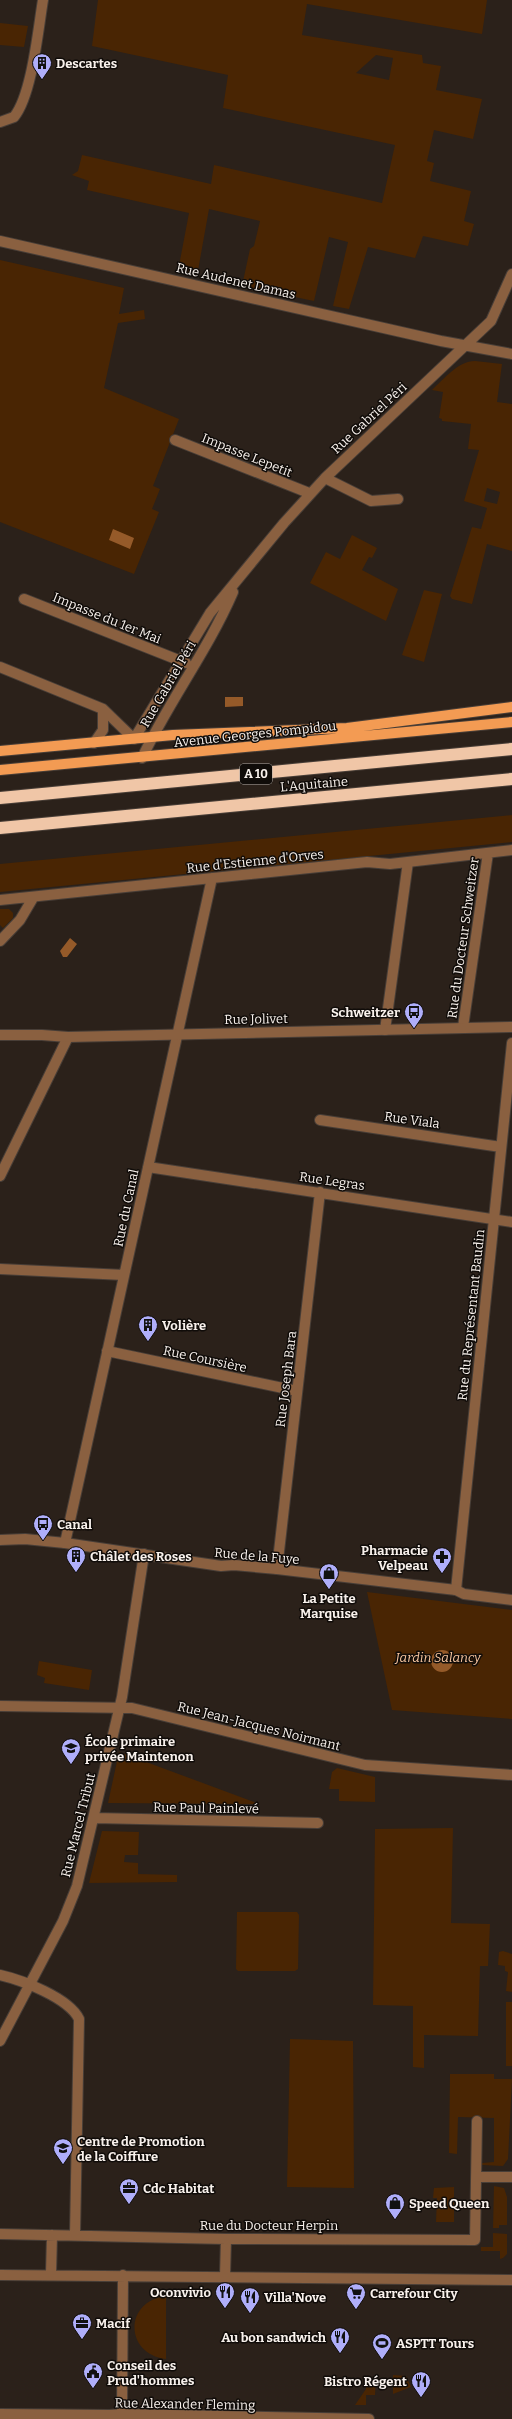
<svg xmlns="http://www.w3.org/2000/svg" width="512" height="2419" viewBox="0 0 512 2419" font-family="Bitter,serif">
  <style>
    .green { fill: #492503; fill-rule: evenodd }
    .water { fill: #955a29 }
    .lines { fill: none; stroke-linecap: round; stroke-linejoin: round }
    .minor-casing { stroke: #483e37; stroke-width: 12 }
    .tertiary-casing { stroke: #483e37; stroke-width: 12 }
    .primary-casing { stroke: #483e37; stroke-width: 12 }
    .motorway-casing { stroke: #483e37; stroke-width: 14 }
    .minor { stroke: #8a6040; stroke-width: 10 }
    .tertiary { stroke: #8a6040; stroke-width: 10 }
    .primary { stroke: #f39b53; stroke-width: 10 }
    .motorway { stroke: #f0c6a7; stroke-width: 12 }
    .labels { text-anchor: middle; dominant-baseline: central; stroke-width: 3; stroke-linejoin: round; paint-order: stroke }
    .shield { fill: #100c09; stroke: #b2aca8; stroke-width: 1 }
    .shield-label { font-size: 12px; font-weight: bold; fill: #f8f1ec }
    .poi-label { font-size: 13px; font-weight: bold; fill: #f8f1ec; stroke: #100c09; text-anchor: start }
    .street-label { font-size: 13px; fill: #f8f1ec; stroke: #100c09 }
    .park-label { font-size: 13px; font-style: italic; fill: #f9c69f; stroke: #100c09 }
  </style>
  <rect width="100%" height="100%" fill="#2b211a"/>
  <!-- green -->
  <path class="green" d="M98 0H487L482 34 307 4 302 35 422 55 423 63 441 66 436 90 482 99 473 139 434 130 427 161 434 163 430 181 471 191 464 221 474 224 468 246 423 236 415 258 368 247 349 309 333 306 348 242 329 237 314 301 242 286 250 249 254 246 260 221 209 209 197 276 178 271 189 213 87 190 89 181 72 175 78 171 82 155 211 184 214 165 382 203 395 145 223 108 228 75 92 46ZM376 55 393 58 389 80 356 73Z
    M0 23 28 26 24 47 0 45Z
    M0 260 124 288 119 314 144 310 145 319 118 323 104 388 179 419 153 486 160 489 152 509 159 512 134 574 0 522Z
    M475 361 502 364 497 402 512 404V551L487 544 472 604 452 599 450 596 472 527 481 529 487 508 464 501 479 450 468 449 471 424 442 421V419L439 418 443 392 432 390C444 379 458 361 475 361ZM487 488 500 492 497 504 484 501Z
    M352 535 377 548 372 558 369 557 362 570 398 589 386 621 310 583 326 552 340 559Z
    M424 590 442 594 424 662 402 655Z
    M512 815V842L0 892V864Z
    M0 909H9L13 913V918L3 928 0 925Z
    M367 1592 512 1610V1719L392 1710Z
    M39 1661 92 1670 89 1690 44 1683 45 1678 37 1675Z
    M119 1752 257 1803V1804L108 1803Z
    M337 1768 375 1777V1802L339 1801V1789H329L332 1772Z
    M453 1828 451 1923 490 1924 488 1966H480L478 2036 424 2035V2068L413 2067V2006L373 2005 375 1829Z
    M102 1831 139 1832 138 1855H125L124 1862 138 1863V1874L177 1875V1882L89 1883Z
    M237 1912H297L299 1915 298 1969 295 1971H238L236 1969Z
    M503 1951 512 1954V1992L506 1991 508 1972 505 1971V1966L498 1965 499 1952Z
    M506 2002H512V2066H506Z
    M290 2039 353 2041 354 2188 287 2187Z
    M450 2074H494V2079H512L508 2159 503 2166 482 2165V2163L494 2162V2118L458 2117 457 2154 449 2153Z
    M494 2186 504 2188 507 2197V2225H499V2228H493Z
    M454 2187V2222H436L437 2198H433L434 2188Z
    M493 2233 507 2234V2254L503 2258 500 2259V2251H481V2247H493Z
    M166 2296V2359C124 2354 124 2301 166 2296Z
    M393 2375 406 2376 411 2387 393 2394Z
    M376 2379 375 2395H366V2405H355L366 2389V2380Z"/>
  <!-- water -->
  <path class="water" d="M113 529 134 538 130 549 109 540Z
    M225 697H243V706L225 707Z
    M70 938 77 944 67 957H63L60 951Z
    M431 1661a11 11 0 1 1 22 0a11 11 0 1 1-22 0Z"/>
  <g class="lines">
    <defs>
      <path id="minor" d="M0 122 14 117C32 95 38 30 43 0
        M0 241 441 341 512 354
        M175 440 309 493
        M325 478 371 501 398 499
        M24 599 186 663
        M0 667 103 709 134 739 210 613 284 523 325 478 491 321 512 274
        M94 743 103 730V709
        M142 758C169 701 208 650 233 592
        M0 900 367 862 390 864 512 850
        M0 941 20 920 33 898
        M463 1027 488 853
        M385 1030 408 862
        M320 1120 501 1147
        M148 1167 512 1222
        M0 1176 68 1037
        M0 1269 124 1275
        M107 1351 297 1391
        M65 1543 212 878
        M277 1569 320 1192
        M456 1590 512 1043
        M0 1706 132 1708 365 1765 512 1775
        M94 1818 318 1823
        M0 1975C22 1980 69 1998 79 2019L75 2235
        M0 2041 63 1921 77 1886 122 1697 144 1554
        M476 2177H512
        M0 2234 226 2239 475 2240 477 2121
        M51 2274 52 2235
        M0 2275 512 2280
        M225 2276 226 2239
        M0 2414 110 2415 122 2414 369 2419
        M122 2414 123 2275"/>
      <path id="tertiary" d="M0 1035H42L68 1037 512 1027
        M0 1540 25 1539 65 1543 221 1566 234 1565 277 1569 456 1590 464 1594 512 1600"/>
      <path id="primary" d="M0 751 173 735 347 728 512 707
        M0 770 512 722"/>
      <path id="motorway" d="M0 798 512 749
        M0 828 512 779"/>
    </defs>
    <!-- minor casing -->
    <use href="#minor" class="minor-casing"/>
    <!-- tertiary casing -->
    <use href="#tertiary" class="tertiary-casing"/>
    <!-- primary casing -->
    <use href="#primary" class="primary-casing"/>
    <!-- motorway casing -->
    <use href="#motorway" class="motorway-casing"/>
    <!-- minor -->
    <use href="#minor" class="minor"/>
    <!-- tertiary -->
    <use href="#tertiary" class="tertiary"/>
    <!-- primary -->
    <use href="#primary" class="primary"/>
    <!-- motorway -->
    <use href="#motorway" class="motorway"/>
  </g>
  <!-- icons -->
  <defs>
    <symbol id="building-pin" viewBox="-11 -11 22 30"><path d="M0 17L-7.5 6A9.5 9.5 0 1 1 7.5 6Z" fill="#afaefa" stroke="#100c09"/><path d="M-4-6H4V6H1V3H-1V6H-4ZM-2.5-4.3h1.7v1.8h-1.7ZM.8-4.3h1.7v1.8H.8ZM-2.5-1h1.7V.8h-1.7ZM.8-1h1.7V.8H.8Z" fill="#111"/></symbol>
    <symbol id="bus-pin" viewBox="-11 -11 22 30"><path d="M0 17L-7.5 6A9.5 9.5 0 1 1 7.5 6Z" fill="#afaefa" stroke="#100c09"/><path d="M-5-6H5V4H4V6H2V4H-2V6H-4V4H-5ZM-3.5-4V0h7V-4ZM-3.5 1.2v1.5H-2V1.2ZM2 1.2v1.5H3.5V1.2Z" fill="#111"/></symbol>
    <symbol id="pharmacy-pin" viewBox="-11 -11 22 30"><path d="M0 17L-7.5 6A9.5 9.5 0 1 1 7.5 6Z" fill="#afaefa" stroke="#100c09"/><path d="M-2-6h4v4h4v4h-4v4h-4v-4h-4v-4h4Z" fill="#111"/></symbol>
    <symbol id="shop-pin" viewBox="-11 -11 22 30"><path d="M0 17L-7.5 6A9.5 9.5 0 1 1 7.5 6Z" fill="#afaefa" stroke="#100c09"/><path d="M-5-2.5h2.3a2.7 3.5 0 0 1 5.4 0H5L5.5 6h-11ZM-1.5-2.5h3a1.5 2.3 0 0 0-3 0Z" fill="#111"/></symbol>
    <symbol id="school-pin" viewBox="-11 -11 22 30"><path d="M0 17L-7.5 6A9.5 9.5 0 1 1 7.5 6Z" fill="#afaefa" stroke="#100c09"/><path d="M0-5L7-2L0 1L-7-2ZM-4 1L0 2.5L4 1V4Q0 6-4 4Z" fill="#111"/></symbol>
    <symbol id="office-pin" viewBox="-11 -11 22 30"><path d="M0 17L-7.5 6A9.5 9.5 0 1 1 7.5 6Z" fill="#afaefa" stroke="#100c09"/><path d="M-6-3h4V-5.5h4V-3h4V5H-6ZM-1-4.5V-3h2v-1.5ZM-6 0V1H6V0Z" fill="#111"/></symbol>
    <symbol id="restaurant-pin" viewBox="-11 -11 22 30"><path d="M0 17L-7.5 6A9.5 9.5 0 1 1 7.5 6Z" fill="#afaefa" stroke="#100c09"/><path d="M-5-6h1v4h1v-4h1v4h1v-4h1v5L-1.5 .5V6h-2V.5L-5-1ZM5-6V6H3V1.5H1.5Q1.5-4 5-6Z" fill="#111"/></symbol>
    <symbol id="supermarket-pin" viewBox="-11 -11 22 30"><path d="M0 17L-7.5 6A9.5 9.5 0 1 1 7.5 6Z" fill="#afaefa" stroke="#100c09"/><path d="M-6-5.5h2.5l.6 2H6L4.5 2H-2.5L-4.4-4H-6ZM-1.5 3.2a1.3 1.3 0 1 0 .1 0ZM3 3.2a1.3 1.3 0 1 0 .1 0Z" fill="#111"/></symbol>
    <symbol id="stadium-pin" viewBox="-11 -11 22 30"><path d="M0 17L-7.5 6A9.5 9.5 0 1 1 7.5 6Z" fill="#afaefa" stroke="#100c09"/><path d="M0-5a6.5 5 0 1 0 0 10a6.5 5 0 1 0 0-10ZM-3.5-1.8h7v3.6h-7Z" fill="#111"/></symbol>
    <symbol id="civic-pin" viewBox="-11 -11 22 30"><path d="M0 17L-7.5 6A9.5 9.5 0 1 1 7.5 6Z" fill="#afaefa" stroke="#100c09"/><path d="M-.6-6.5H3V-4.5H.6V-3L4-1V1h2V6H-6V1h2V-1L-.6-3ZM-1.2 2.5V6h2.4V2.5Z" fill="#111"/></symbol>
  </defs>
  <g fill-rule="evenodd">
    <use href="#building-pin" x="31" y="52" width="22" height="30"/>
    <use href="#bus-pin" x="403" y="1001" width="22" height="30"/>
    <use href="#building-pin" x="137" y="1314" width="22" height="30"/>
    <use href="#bus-pin" x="32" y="1513" width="22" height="30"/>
    <use href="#building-pin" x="65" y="1545" width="22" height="30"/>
    <use href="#pharmacy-pin" x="431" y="1546" width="22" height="30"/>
    <use href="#shop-pin" x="318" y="1562" width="22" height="30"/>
    <use href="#school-pin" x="60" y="1737" width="22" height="30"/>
    <use href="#school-pin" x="52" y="2137" width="22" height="30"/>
    <use href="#office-pin" x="118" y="2177" width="22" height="30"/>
    <use href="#shop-pin" x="384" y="2192" width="22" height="30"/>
    <use href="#restaurant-pin" x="214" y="2281" width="22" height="30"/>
    <use href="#supermarket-pin" x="345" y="2282" width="22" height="30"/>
    <use href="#restaurant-pin" x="239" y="2286" width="22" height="30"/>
    <use href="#office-pin" x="71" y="2312" width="22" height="30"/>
    <use href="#restaurant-pin" x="329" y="2326" width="22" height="30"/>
    <use href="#stadium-pin" x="371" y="2332" width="22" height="30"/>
    <use href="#civic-pin" x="82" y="2361" width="22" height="30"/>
    <use href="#restaurant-pin" x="410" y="2370" width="22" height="30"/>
  </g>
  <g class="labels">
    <!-- shield labels -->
    <rect class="shield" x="240" y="764" width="32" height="20" rx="3"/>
    <g class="shield-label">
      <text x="256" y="774">A 10</text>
    </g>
    <!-- poi labels -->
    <g class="poi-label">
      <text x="56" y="63">Descartes</text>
      <text x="400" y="1012" text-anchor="end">Schweitzer</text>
      <text x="162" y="1325">Volière</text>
      <text x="57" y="1524">Canal</text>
      <text x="428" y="1550" text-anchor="end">Pharmacie<tspan x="428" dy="15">Velpeau</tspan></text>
      <text x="90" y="1556">Châlet des Roses</text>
      <text x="329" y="1598" text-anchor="middle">La Petite<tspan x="329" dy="15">Marquise</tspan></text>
      <text x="85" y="1741">École primaire<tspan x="85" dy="15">privée Maintenon</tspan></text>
      <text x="77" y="2141">Centre de Promotion<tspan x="77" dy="15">de la Coiffure</tspan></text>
      <text x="143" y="2188">Cdc Habitat</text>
      <text x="409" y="2203">Speed Queen</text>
      <text x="211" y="2292" text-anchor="end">Oconvivio</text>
      <text x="370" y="2293">Carrefour City</text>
      <text x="264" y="2297">Villa'Nove</text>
      <text x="96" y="2323">Macif</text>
      <text x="326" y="2337" text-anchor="end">Au bon sandwich</text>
      <text x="396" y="2343">ASPTT Tours</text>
      <text x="107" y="2365">Conseil des<tspan x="107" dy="15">Prud'hommes</tspan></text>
      <text x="407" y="2381" text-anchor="end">Bistro Régent</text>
    </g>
    <!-- street labels -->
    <g class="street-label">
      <text transform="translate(236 281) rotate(13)">Rue Audenet Damas</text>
      <text transform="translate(369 418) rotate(-43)">Rue Gabriel Péri</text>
      <text transform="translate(247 455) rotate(22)">Impasse Lepetit</text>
      <text transform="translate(107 618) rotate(22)">Impasse du 1er Mai</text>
      <text transform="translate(168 684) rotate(-60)">Rue Gabriel Péri</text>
      <text transform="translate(255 734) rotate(-6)">Avenue Georges Pompidou</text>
      <text transform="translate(314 784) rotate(-5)">L'Aquitaine</text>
      <text transform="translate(255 861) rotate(-6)">Rue d'Estienne d'Orves</text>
      <text transform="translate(463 938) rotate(-82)">Rue du Docteur Schweitzer</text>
      <text transform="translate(256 1019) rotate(-1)">Rue Jolivet</text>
      <text transform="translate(412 1120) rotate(8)">Rue Viala</text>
      <text transform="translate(332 1181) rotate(8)">Rue Legras</text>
      <text transform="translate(126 1208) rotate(-78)">Rue du Canal</text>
      <text transform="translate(471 1315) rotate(-84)">Rue du Représentant Baudin</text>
      <text transform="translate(205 1359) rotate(12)">Rue Coursière</text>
      <text transform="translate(286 1379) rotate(-83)">Rue Joseph Bara</text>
      <text transform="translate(257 1556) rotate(5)">Rue de la Fuye</text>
      <text transform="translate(259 1726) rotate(14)">Rue Jean-Jacques Noirmant</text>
      <text transform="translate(206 1808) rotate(1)">Rue Paul Painlevé</text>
      <text transform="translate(78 1825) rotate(-76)">Rue Marcel Tribut</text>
      <text x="269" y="2225">Rue du Docteur Herpin</text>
      <text transform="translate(185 2404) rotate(1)">Rue Alexander Fleming</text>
    </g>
    <!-- park labels -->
    <g class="park-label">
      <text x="438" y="1657">Jardin Salancy</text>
    </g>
  </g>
</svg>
